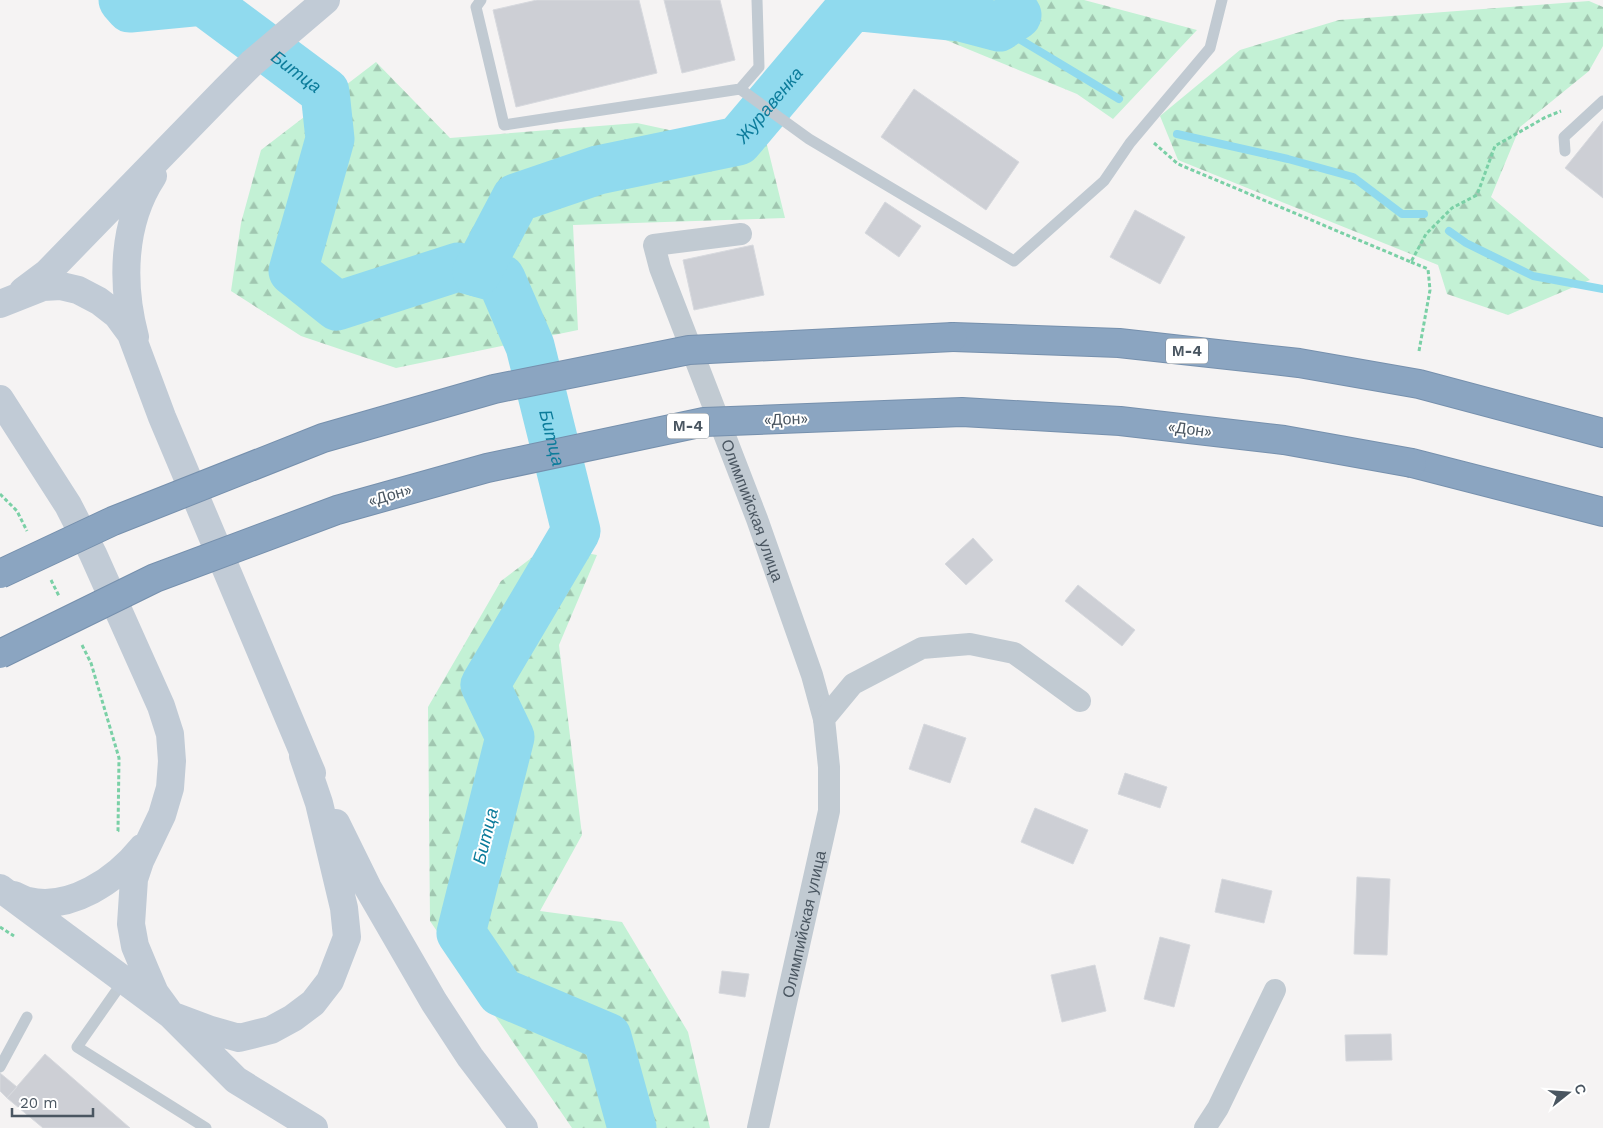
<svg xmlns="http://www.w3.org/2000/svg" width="1603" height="1128" viewBox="0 0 1603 1128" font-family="'Work Sans',sans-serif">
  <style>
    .forest { fill: url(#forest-firs) }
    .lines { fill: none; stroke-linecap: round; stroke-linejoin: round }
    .stream { stroke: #90daee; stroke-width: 8 }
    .river { stroke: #90daee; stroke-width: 49 }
    .building { fill: #cdcfd5; stroke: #d7d9de }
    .highway-casing { stroke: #7690ad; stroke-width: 30 }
    .path { stroke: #7ad0a6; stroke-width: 3; stroke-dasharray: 4 2.5; stroke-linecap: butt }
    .lane { stroke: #c1cad2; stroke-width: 11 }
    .street { stroke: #c1cad2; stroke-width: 22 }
    .secondary { stroke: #c1cbd6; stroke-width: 28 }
    .highway { stroke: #8ba5c1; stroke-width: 28 }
    .highway-bridge-casing { stroke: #7690ad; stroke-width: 30; stroke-linecap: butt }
    .highway-bridge { stroke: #8ba5c1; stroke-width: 28 }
    .labels { text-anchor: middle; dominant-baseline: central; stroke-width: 4; stroke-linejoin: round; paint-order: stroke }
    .shield { fill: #fff; stroke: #808990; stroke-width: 1 }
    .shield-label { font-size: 15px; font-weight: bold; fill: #4a5661 }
    .street-label { font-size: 16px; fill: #4a5661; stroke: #fff }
    .water-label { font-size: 18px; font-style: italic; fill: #0c7c9b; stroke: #fff }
  </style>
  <defs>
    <pattern id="forest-firs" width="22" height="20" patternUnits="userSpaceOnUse" patternTransform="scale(1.25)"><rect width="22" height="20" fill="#c3f1d5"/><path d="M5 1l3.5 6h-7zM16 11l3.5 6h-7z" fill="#a0c6b0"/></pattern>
  </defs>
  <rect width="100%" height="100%" fill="#f5f3f3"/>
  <!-- forest -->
  <path class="forest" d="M887 0H1084L1197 30 1113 119 1077 94 907 24Z
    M1589 1 1603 7V46L1589 71 1520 127 1491 197 1590 280 1508 315 1447 294 1438 265 1178 160 1160 116 1240 50 1339 20Z
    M376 62 450 138 637 123 697 136 766 141 785 218 573 225 578 330 396 368 301 336 231 291 241 223 261 150Z
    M547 546 597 555 559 645 582 835 540 911 622 922 688 1032 710 1128H572L430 921 428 707 501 581Z"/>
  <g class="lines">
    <!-- stream -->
    <path class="stream" d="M999 27 1119 99
      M1177 134 1288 159 1353 177 1402 214H1424
      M1449 231 1466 243 1533 276 1603 289"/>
    <!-- river -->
    <g class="river">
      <path id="s1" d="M123 0 130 8 203 1 325 92 330 139 293 271 337 306 458 267 501 279 530 346 576 531 485 685 510 737 461 933 501 992 607 1037 632 1128"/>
      <path id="s2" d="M477 272 516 198 598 170 738 141 852 6 961 17 999 27 1017 15"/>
    </g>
  </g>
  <!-- building -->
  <path class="building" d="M537 0H639L657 73 516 107 493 10Z
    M664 0H720L735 60 682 73Z
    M914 89 1019 162 986 210 881 137Z
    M1603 121V198L1565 168Z
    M885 202 921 226 899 257 865 233Z
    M1135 210 1185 237 1160 284 1110 257Z
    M753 245 764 295 694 310 683 260Z
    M973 538 993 560 966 585 945 564Z
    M1078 585 1135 630 1122 646 1065 601Z
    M924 724 966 738 950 783 909 769Z
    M1125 773 1167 787 1160 808 1118 794Z
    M1035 808 1088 830 1073 864 1021 842Z
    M1357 877 1390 879 1387 955 1354 954Z
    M1222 879 1272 891 1264 923 1215 912Z
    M1160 937 1190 945 1174 1007 1144 999Z
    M1095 965 1106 1011 1062 1022 1051 975Z
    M722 971 749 974 745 997 719 993Z
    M1391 1034 1392 1060 1346 1061 1345 1035Z
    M45 1054 130 1128H43L7 1098Z
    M0 1073 17 1087 7 1098 0 1091Z"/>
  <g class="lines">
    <defs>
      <path id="highway" d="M953 337 1119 343 1299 363 1419 384 1603 433
        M1412 463 1603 512"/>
    </defs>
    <!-- highway casing -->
    <use href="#highway" class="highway-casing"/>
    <!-- path -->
    <path class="path" d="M1154 143 1178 164 1411 262 1426 234 1452 208 1477 195 1495 146 1544 118 1561 111
      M1411 262 1428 269 1430 290 1419 351
      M0 494 17 511 27 531
      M51 580 59 596
      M82 645 91 663 119 758 118 831 117 832
      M0 927 14 936"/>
    <!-- lane -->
    <path class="lane" d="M481 0 476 7 504 125 740 89 759 67 757 0
      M740 89 809 139 1014 261 1104 181 1130 143 1210 48 1222 0
      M1565 151 1564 137 1603 101
      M124 980 77 1047 206 1128
      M0 1067 27 1017"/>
    <!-- street -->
    <g class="street">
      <path id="s3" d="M741 234 654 245 660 268 757 519 812 675 824 719"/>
      <path id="s4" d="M758 1128 829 811V767L824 719 853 684 922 648 970 644 1014 653 1080 701"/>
      <path d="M1205 1128 1218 1108 1275 990"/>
    </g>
    <!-- secondary -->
    <path class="secondary" d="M23 291 47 273 225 90 252 63 326 0
      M0 304 43 287 61 286 78 290 99 301 117 315 131 334 162 417 312 773
      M135 337C121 284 122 223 153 176
      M0 399 68 505 93 554 161 706 170 734 172 761 170 788 162 815 140 861 134 879 131 924 135 946 145 970 155 993 171 1015 211 1030 239 1038 271 1030 293 1018 313 1003 330 981 347 937 344 908 319 803 303 756
      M336 823 368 888 434 1002 470 1057 524 1128
      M0 888 171 1015 236 1080 314 1128
      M14 895C18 897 23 900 28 901 71 911 116 880 142 848"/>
    <!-- highway -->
    <use href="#highway" class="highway"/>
    <defs>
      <path id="highway-bridge" d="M0 574 113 521 323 438 494 389 689 350 953 337
        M0 654 155 578 337 510 487 468 704 422 962 412 1120 421 1284 440 1412 463"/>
    </defs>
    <!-- highway-bridge casing -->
    <use href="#highway-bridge" class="highway-bridge-casing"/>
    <!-- highway-bridge -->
    <use href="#highway-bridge" class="highway-bridge"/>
  </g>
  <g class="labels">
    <!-- shield labels -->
    <g class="shield">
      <rect x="1166" y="338.5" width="42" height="25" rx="4"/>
      <rect x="667" y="413.5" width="42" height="25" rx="4"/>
    </g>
    <g class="shield-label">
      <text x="1187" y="351">М-4</text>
      <text x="688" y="426">М-4</text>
    </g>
    <!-- street labels -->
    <g class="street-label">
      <text transform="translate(786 419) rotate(-2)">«Дон»</text>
      <text transform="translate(1190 429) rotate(7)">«Дон»</text>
      <text transform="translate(390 495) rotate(-16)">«Дон»</text>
      <text stroke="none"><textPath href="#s3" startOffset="371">Олимпийская улица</textPath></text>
      <text stroke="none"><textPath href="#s4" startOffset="209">Олимпийская улица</textPath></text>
    </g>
    <!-- water labels -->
    <g class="water-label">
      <text stroke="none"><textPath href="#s1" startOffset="201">Битца</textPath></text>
      <text stroke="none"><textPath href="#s2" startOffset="361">Журавенка</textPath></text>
      <text stroke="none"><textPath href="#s1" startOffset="816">Битца</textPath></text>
      <text transform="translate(485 836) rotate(-76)">Битца</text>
    </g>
  </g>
  <!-- north arrow -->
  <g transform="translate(1568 1093) rotate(73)" stroke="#ffffff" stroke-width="4" paint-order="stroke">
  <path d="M0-4L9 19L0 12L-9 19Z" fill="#4a5661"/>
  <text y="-8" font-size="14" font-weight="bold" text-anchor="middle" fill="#4a5661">С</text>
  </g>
  <!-- scale -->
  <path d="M12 1108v8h81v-8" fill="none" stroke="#4a5661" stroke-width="2.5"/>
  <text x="20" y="1108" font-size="15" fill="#4a5661" stroke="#ffffff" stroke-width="4" paint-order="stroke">20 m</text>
</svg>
